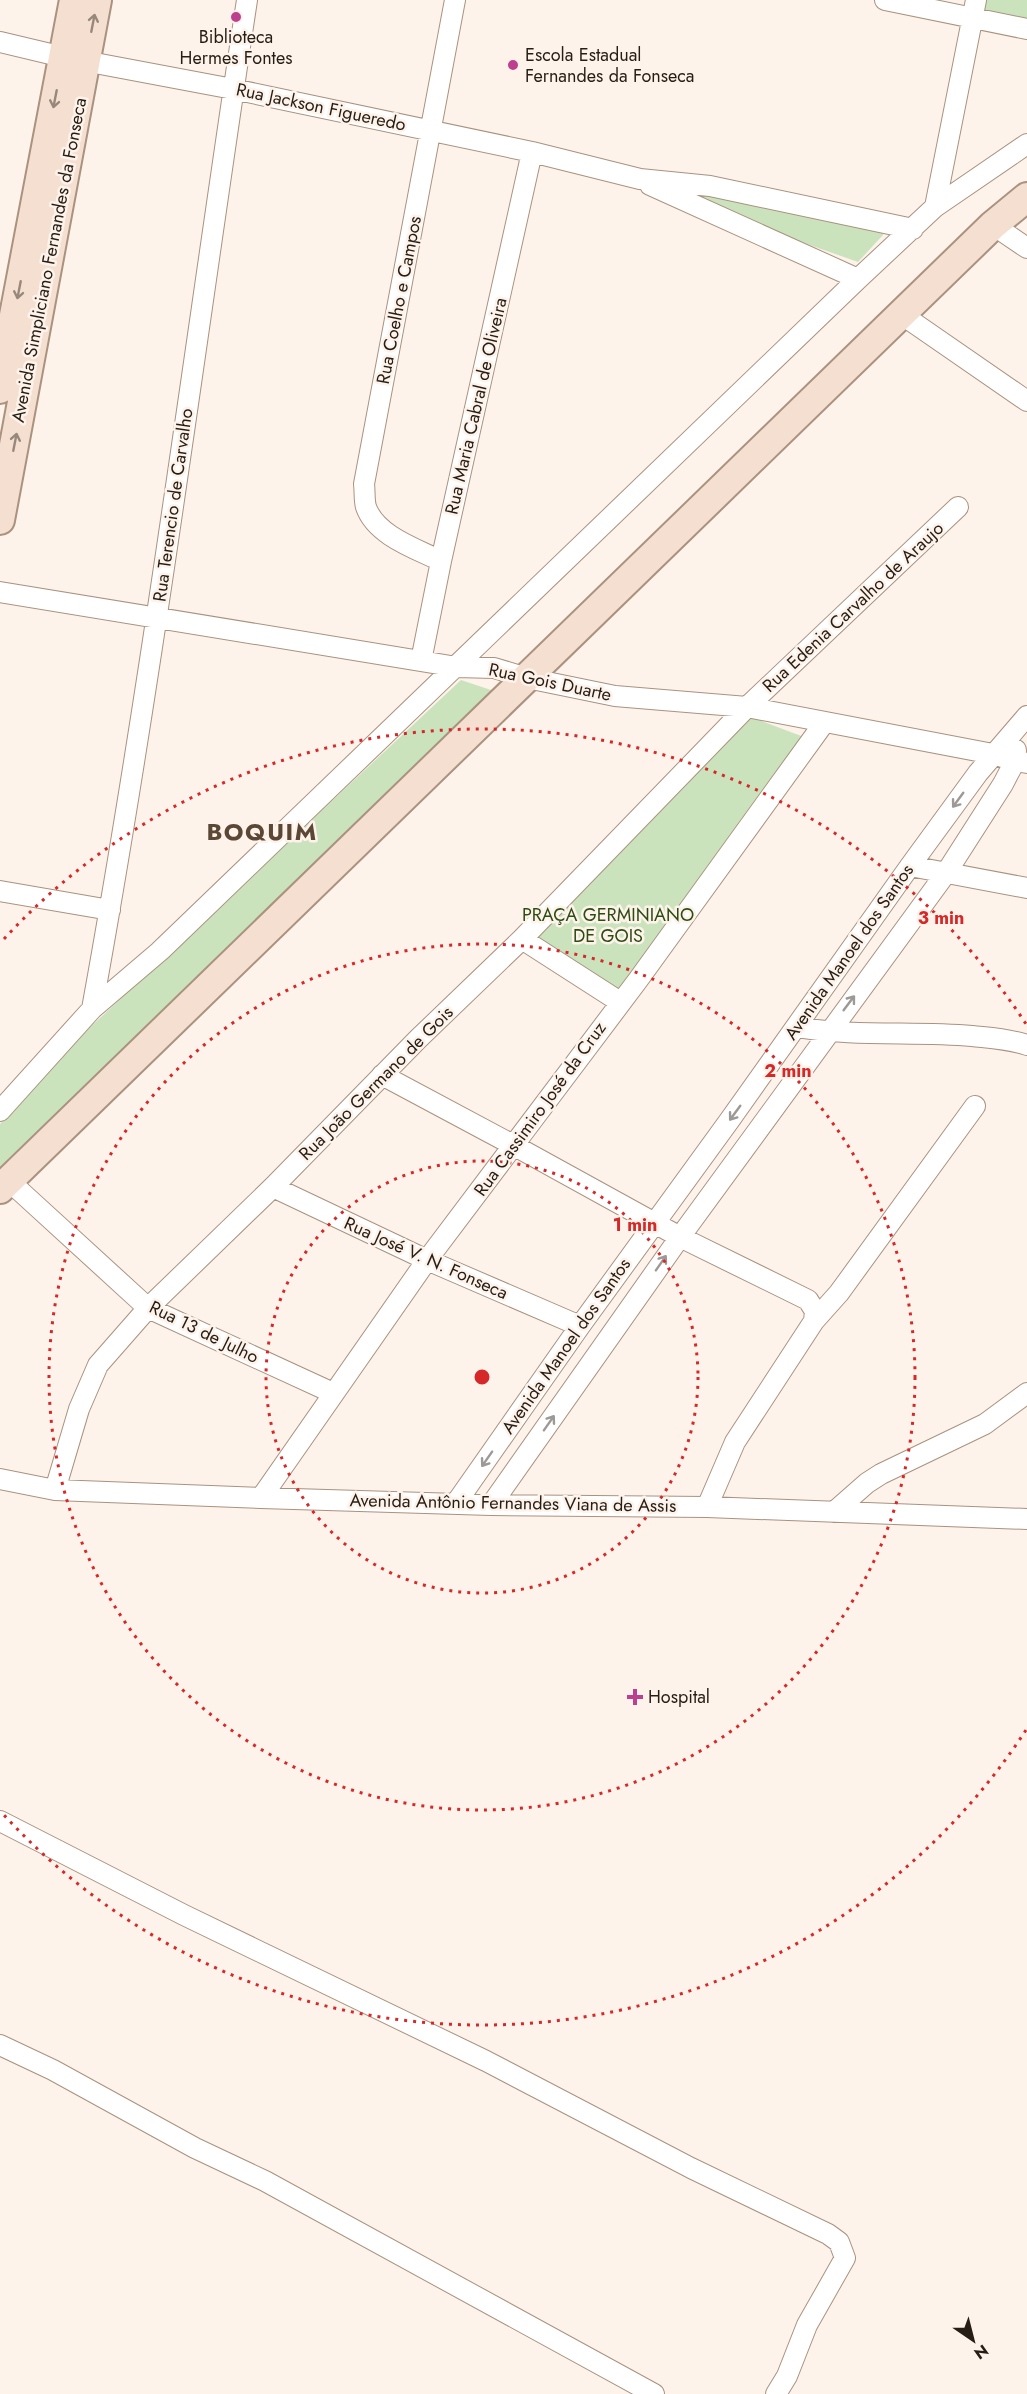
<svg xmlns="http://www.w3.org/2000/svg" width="1027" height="2394" viewBox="0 0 1027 2394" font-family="Jost,sans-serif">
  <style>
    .green { fill: #cbe3bd }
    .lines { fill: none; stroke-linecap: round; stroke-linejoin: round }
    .street-casing { stroke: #aa927f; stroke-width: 22 }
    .secondary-casing { stroke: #aa927f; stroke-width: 32 }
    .street { stroke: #fff; stroke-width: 20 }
    .secondary { stroke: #f5dfd0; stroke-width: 28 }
    .oneway { stroke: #98887c }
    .oneway2 { stroke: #9d9996 }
    .ring { fill: none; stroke: #d62828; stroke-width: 3; stroke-dasharray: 3 6 }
    .poi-dot { fill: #bd408e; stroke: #fdf3ea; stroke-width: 2 }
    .labels { text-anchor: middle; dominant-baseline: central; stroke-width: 5; stroke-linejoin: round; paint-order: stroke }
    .poi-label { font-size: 18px; fill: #261d15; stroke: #fdf3ea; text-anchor: start }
    .street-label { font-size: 18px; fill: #261d15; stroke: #fdf3ea }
    .park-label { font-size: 18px; fill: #2c4c12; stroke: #fdf3ea }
    .district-label { font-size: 24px; font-weight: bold; letter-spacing: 1.5px; fill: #5b4735; stroke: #fdf3ea }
    .centre { fill: #d62828; stroke: #fdf3ea; stroke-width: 3 }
    .ring-label { font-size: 18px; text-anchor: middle; font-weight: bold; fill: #d62828; stroke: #fdf3ea; stroke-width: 5; stroke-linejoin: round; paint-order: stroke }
  </style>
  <rect width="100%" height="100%" fill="#fdf3ea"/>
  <!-- green -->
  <path class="green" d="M969 0H1027V22L966 10Z
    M688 188 883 227V235L858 262 685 201Z
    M461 680 497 692 0 1177V1124L37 1080 84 1033Z
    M745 715 812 740 620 991 526 936Z"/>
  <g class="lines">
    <defs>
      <path id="street" d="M885 0 1027 29
        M0 42 63 57 233 89 532 152 640 179 710 186 913 229
        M650 185 858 279
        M935 207 976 0
        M993 225 1027 248
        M901 314 1027 401
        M441 561C417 549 376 536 366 507 364 500 365 491 364 484L455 0
        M0 592 457 667 494 668 527 678 615 696 747 707 993 754 1015 761 1027 763
        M421 661 441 561 532 152
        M910 866 1027 888
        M0 891 110 910
        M522 939 620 1002
        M92 1009C153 674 196 337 247 0
        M796 1027C855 1037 914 1031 972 1036 990 1038 1010 1039 1027 1045
        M382 1075 513 1145 680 1237 808 1300 815 1311 814 1321 735 1442 707 1507
        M0 1111 92 1009 160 951 858 279 935 207 1027 144
        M8 1180 148 1308 333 1393
        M273 1187 427 1260 580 1326
        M814 1321 839 1293 975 1106
        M0 1479 55 1490 261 1498 491 1505 707 1507 1027 1519
        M55 1490 79 1409 98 1365 148 1308 273 1187 418 1039 522 939 747 707 958 507
        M261 1498 427 1260 638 980 824 723
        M456 1503 580 1326 729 1121 910 866 978 773 1027 716
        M491 1505 680 1237 946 873 1003 784 1015 761 1016 750
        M834 1512 867 1483 881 1474 985 1424 1027 1393
        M0 1821 184 1915 486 2061 691 2168 828 2234 839 2242 845 2258 807 2325 787 2376 776 2394
        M0 2045 53 2070 195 2148 265 2181 654 2394"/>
      <path id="secondary" d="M0 389 74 0
        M0 520 97 0
        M0 1189 993 225 1027 197"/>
    </defs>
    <!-- street casing -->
    <use href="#street" class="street-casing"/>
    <!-- secondary casing -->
    <use href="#secondary" class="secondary-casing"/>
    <!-- street -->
    <use href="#street" class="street"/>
    <!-- secondary -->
    <use href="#secondary" class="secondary"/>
  </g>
  <!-- one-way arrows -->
  <defs><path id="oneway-shaft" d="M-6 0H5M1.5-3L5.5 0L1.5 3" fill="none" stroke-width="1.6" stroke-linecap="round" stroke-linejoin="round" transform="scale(1.5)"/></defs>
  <g class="oneway">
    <use href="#oneway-shaft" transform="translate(93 23) rotate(-79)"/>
    <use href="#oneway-shaft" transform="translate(55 99) rotate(101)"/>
    <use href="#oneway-shaft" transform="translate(19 290) rotate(101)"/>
    <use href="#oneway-shaft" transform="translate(15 442) rotate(-79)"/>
  </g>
  <g class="oneway2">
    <use href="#oneway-shaft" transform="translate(958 800) rotate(126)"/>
    <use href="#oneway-shaft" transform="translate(849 1003) rotate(-53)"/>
    <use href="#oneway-shaft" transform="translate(735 1113) rotate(126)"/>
    <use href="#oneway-shaft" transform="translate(661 1263) rotate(-55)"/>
    <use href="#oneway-shaft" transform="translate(549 1423) rotate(-55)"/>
    <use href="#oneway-shaft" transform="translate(487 1459) rotate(125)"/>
  </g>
  <!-- distance rings -->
  <g class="ring">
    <circle cx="482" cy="1377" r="216"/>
    <circle cx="482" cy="1377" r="433"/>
    <path d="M1026 1730A649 649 0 0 1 4 1815M4 939A649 649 0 0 1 1026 1024"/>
  </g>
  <!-- markers -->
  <g class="poi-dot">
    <circle cx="236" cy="17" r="6"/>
    <circle cx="513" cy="65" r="6"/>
    <path d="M632 1688h6v6h6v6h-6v6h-6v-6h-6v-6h6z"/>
  </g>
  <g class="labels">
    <!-- poi labels -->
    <g class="poi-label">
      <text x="236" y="37" text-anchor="middle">Biblioteca<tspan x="236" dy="21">Hermes Fontes</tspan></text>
      <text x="525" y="55">Escola Estadual<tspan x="525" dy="21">Fernandes da Fonseca</tspan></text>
      <text x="648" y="1697">Hospital</text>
    </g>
    <!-- street labels -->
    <g class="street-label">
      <text transform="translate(321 107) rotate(12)">Rua Jackson Figueredo</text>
      <text transform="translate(49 260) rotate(-79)">Avenida Simpliciano Fernandes da Fonseca</text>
      <text transform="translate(399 300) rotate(-79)">Rua Coelho e Campos</text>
      <text transform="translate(476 406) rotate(-77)">Rua Maria Cabral de Oliveira</text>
      <text transform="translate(173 505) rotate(-82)">Rua Terencio de Carvalho</text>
      <text transform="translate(853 607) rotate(-43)">Rua Edenia Carvalho de Araujo</text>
      <text transform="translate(550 682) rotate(12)">Rua Gois Duarte</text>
      <text transform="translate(849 952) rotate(-55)">Avenida Manoel dos Santos</text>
      <text transform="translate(376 1083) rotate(-45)">Rua João Germano de Gois</text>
      <text transform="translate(540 1109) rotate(-54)">Rua Cassimiro José da Cruz</text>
      <text transform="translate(426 1258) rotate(24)">Rua José V. N. Fonseca</text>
      <text transform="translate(204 1332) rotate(26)">Rua 13 de Julho</text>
      <text transform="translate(566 1346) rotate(-55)">Avenida Manoel dos Santos</text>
      <text transform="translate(513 1503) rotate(1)">Avenida Antônio Fernandes Viana de Assis</text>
    </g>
    <!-- park labels -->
    <g class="park-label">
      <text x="608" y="915">PRAÇA GERMINIANO<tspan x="608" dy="21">DE GOIS</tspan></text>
    </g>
    <!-- district labels -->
    <g class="district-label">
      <text x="262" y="831">BOQUIM</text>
    </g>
  </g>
  <circle cx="482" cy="1377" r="9" class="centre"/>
  <g class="ring-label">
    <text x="941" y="924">3 min</text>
    <text x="788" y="1077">2 min</text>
    <text x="635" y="1231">1 min</text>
  </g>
  <!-- north arrow -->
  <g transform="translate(973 2340) rotate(145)" stroke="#fdf3ea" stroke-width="4.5" paint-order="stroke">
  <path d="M0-4.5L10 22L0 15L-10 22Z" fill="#261d15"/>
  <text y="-9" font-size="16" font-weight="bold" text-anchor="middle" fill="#261d15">N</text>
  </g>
</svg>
